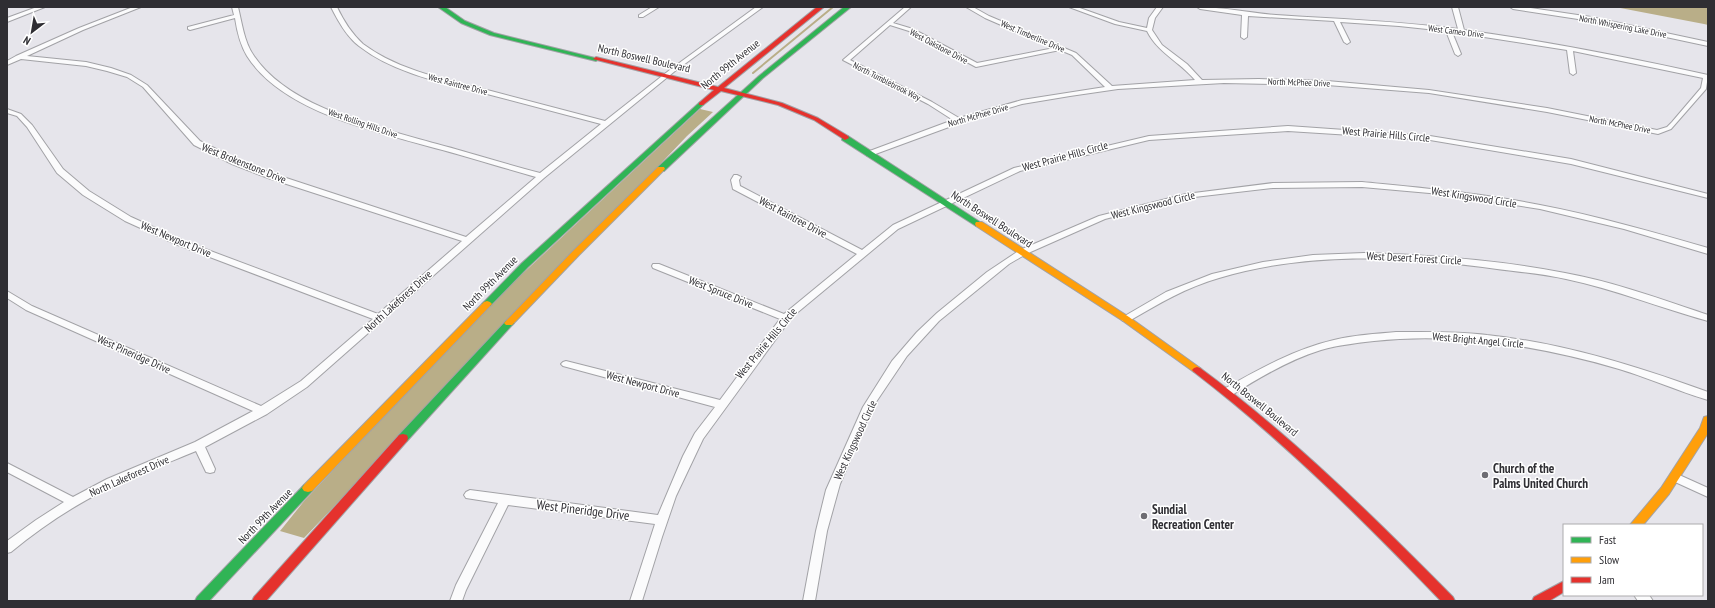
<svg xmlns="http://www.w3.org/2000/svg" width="1715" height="608" viewBox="0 0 1715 608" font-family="'PT Sans Narrow',sans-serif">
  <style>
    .water { fill: #b9ae88 }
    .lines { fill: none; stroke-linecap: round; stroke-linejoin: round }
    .stream { stroke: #b9ae88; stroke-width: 2 }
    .street-casing { stroke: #a2a2a6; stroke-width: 2 }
    .fast-casing { stroke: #a2a2a6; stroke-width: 2 }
    .slow-casing { stroke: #a2a2a6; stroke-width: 2 }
    .jam-casing { stroke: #a2a2a6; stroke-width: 2 }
    .street { fill: #fbfbfc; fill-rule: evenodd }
    .fast { fill: #30b455; fill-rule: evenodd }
    .slow { fill: #ff9f0a; fill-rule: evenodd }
    .jam { fill: #e5322d; fill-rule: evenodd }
    .poi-dot { fill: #6f6e73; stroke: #fff; stroke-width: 1.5 }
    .labels { text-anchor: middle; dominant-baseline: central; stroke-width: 3; stroke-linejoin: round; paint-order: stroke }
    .far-street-label { font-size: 9px; fill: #2f2e33; stroke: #fff }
    .street-label { font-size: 11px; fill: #2f2e33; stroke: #fff }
    .near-poi-label { font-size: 13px; font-weight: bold; fill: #2f2e33; stroke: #fff; text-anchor: start }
    .near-street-label { font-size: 13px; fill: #2f2e33; stroke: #fff }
  </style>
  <rect width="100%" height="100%" fill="#e6e5eb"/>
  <!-- water -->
  <path class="water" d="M1615 7H1708V25L1704 24Z
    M700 109 713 112 687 136 304 538 280 531 305 500 423 375 519 277Z"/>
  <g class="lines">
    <!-- stream -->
    <path class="stream" d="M753 73 833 7"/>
    <defs>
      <path id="street" d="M37 7H45L7 22V18Z
        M133 7H141L83 30 27 56 86 62 111 68 131 75 147 85 200 141 238 160 274 174 466 237 536 177C500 167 466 156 431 147 371 130 282 111 247 56 240 44 237 31 235 18L190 30 188 29V27L234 15 232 7H238C242 23 244 42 254 56 290 109 378 127 437 144 471 153 505 164 540 173L601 124C563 114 525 104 487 94 444 83 395 74 359 46 347 37 338 21 331 7H337C343 20 352 34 363 44 399 71 448 80 491 91 529 101 567 111 605 121L671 69 756 7H763L675 71 544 178 307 387 267 414 205 447 215 469 214 472 210 473 206 472 196 451C165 464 133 476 103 491 70 508 40 528 11 552L7 553V541L36 520 64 502 7 472V463L73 497 107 479 195 442 253 411 26 310 7 298V291L32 306 261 406 301 381 373 319 178 245 125 221 83 195 57 173 27 127 17 116 7 113V109L21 114 32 125 63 169 89 191 131 217 184 241 378 314 462 241 268 178 232 164 194 145 143 87 127 77 107 71 86 66 21 59 7 65V61L16 56 79 28Z
        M652 7H659L643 17H639V15Z
        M905 7H911L893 23 913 29 977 63 1054 48 985 18 966 7H973L989 16 1076 53 1112 86 1195 80C1180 62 1158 53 1147 31L1115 24 1069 7H1077L1119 22 1147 28 1149 18 1157 7H1163L1155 18 1152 30 1162 45 1187 64 1202 80 1259 79 1327 81 1429 90 1547 108 1657 130 1667 127 1672 122 1701 88 1703 78 1573 51 1576 73 1573 75 1570 73 1567 50 1452 32 1461 54 1458 56 1455 54 1446 31 1399 26 1340 22 1350 42 1347 44 1344 42 1334 21 1248 16 1247 37 1244 39 1241 37 1242 15 1200 9 1197 7C1224 7 1249 13 1276 15 1337 19 1397 21 1458 29L1452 7H1458L1464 30C1546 41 1627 57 1708 75L1706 89 1671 129 1658 134 1547 112 1429 93 1327 85 1224 83 1118 89 1070 96 1022 104 968 120 870 156H867V152L953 120 928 104 843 60ZM890 25 909 31 976 67 1060 50 1072 55 1105 87 1022 100 959 118 932 102 850 60Z
        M1510 7H1524L1591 17 1708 42V46L1591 21 1513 9Z
        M1288 126 1430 136 1571 159 1708 194V198L1571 164 1430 140 1288 131 1149 140 1020 171 898 229 792 317 703 439 676 496 662 537 642 601H630L655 524 508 505 466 590 462 601H450L456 585 498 503 466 498 464 495 466 492 470 490 658 515 683 456 695 433 715 407 563 366 561 364 563 362 566 361 720 400 780 319 653 268 652 266 653 264H659L784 314 857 254 733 189 731 180 734 175H737L741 177 739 180 740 186 862 250 893 225 1014 168 1149 136Z
        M1362 182C1422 188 1481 193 1540 205 1597 216 1653 232 1708 248V254L1624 229 1540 209 1452 195 1362 187 1273 188 1186 198 1105 219 1026 254 1009 264 939 321 907 356 872 408 840 484 827 531 815 601H803L816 531 826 490 863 407 892 361 917 332 937 313 987 272 1020 250 1099 216 1186 194 1273 183Z
        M1364 253C1431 255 1499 260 1565 273 1614 282 1661 299 1708 315V321C1660 308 1615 289 1566 279 1544 274 1520 272 1497 269 1405 256 1309 251 1219 278 1187 287 1158 304 1129 321H1123L1121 319 1123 317 1166 292 1212 274 1263 262 1313 255Z
        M1396 332C1426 332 1457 331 1487 335 1563 343 1636 366 1708 392V400C1678 391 1649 378 1619 369 1540 346 1457 332 1374 341 1356 343 1338 345 1321 350 1289 360 1260 377 1232 395H1224L1223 392 1224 389C1259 369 1295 349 1334 340 1354 335 1375 334 1396 332Z
        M1677 474 1708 488V497L1673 481 1672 478 1673 475Z
        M1634 595H1649L1653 601H1638Z"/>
      <path id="fast" d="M438 7H445L465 21 494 33 599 59 596 61 490 35 461 23Z
        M844 7H851L763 78 664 171H658V167L759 76Z
        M701 102 704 104 703 105 528 267 490 306H484L482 304 484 302 522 263 699 103Z
        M842 136H848L983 224 979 226H976L842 140Z
        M509 320 512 321 514 323 512 325 407 441 403 442 399 441 398 438 399 435 506 321Z
        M308 484 312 485 314 488 312 491 209 601H195L197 597 304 485Z"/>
      <path id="slow" d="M658 167H664L665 169 579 255 512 325H506L504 323 506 321 573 251Z
        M976 222H982L1129 317 1200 368 1202 370 1200 372H1194L1123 321 976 226 975 224Z
        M487 301 490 302 492 304 490 306 312 491 308 492 304 491 302 488 304 485 484 302Z
        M1708 416V433L1669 494 1643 525H1630L1661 488 1700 428 1704 417Z"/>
      <path id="jam" d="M817 7H824L724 88 782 103 818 118 848 136 849 138 845 140 814 120 778 105 721 91 703 105H699V103L714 90 593 59 596 57 718 87Z
        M1197 367 1200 368C1292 436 1373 516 1453 597L1455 601H1441C1363 520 1284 441 1194 372L1192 370 1194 368Z
        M403 434 407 435 408 438 407 441 266 601H252L254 597 399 435Z
        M1564 581V592L1549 601H1532L1534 597Z"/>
    </defs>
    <!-- street casing -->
    <use href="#street" class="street-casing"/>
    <!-- fast casing -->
    <use href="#fast" class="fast-casing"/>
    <!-- slow casing -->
    <use href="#slow" class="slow-casing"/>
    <!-- jam casing -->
    <use href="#jam" class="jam-casing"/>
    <!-- street -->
    <use href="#street" class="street"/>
    <!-- fast -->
    <use href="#fast" class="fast"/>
    <!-- slow -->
    <use href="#slow" class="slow"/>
    <!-- jam -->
    <use href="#jam" class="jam"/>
  </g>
  <!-- markers -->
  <g class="poi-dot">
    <circle cx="1485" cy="475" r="4"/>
    <circle cx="1144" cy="516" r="4"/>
  </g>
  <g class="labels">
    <!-- far-street labels -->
    <g class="far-street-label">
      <text transform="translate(1623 26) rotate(11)">North Whispering Lake Drive</text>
      <text transform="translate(1456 31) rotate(7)">West Cameo Drive</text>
      <text transform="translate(1033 36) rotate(23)">West Timberline Drive</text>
      <text transform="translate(939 46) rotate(28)">West Oakstone Drive</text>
      <text transform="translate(887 81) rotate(27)">North Tumblebrook Way</text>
      <text transform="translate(1299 82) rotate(2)">North McPhee Drive</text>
      <text transform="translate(458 84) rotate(15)">West Raintree Drive</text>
      <text transform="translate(978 115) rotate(-16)">North McPhee Drive</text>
      <text transform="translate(363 123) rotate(19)">West Rolling Hills Drive</text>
      <text transform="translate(1620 124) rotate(11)">North McPhee Drive</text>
    </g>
    <!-- street labels -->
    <g class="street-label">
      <text transform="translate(644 58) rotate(13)">North Boswell Boulevard</text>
      <text transform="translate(730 64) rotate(-39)">North 99th Avenue</text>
      <text transform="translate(1386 134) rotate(5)">West Prairie Hills Circle</text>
      <text transform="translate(1065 156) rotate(-15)">West Prairie Hills Circle</text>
      <text transform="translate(244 163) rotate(22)">West Brokenstone Drive</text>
      <text transform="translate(1474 197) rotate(9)">West Kingswood Circle</text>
      <text transform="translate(1153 205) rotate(-14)">West Kingswood Circle</text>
      <text transform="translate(793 217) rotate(28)">West Raintree Drive</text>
      <text transform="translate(992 219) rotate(33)">North Boswell Boulevard</text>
      <text transform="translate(176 239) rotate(23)">West Newport Drive</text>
      <text transform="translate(1414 258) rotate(3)">West Desert Forest Circle</text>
      <text transform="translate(490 283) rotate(-45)">North 99th Avenue</text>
      <text transform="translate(721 292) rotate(22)">West Spruce Drive</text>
      <text transform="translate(398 301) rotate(-42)">North Lakeforest Drive</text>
      <text transform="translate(1478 340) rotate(5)">West Bright Angel Circle</text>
      <text transform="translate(766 343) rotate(-50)">West Prairie Hills Circle</text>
      <text transform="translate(134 354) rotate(24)">West Pineridge Drive</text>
      <text transform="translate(643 384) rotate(15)">West Newport Drive</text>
      <text transform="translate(1260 404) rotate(39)">North Boswell Boulevard</text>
      <text transform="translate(855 440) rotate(-65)">West Kingswood Circle</text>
      <text transform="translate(129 476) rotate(-24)">North Lakeforest Drive</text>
      <text transform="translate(265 516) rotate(-46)">North 99th Avenue</text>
    </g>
    <!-- near-poi labels -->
    <g class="near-poi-label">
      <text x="1493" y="468">Church of the<tspan x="1493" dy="15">Palms United Church</tspan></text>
      <text x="1152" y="509">Sundial<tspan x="1152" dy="15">Recreation Center</tspan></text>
    </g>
    <!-- near-street labels -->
    <g class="near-street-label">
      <text transform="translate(583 510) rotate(7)">West Pineridge Drive</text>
    </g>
  </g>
  <!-- border -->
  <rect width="1715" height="608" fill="none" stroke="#2f2e33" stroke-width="16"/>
  <!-- legend -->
  <rect x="1563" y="524" width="140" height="72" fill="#ffffff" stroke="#acabad"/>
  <rect x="1571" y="537" width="20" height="6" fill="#30b455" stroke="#acabad"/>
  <text x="1599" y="544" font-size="12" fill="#2f2e33">Fast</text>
  <rect x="1571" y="557" width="20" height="6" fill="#ff9f0a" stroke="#acabad"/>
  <text x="1599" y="564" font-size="12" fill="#2f2e33">Slow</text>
  <rect x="1571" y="577" width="20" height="6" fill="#e5322d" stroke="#acabad"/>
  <text x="1599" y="584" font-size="12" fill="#2f2e33">Jam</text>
  <!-- north arrow -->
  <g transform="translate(32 32) rotate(211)" stroke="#ffffff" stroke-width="3" paint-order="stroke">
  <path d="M0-3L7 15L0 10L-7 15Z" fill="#2f2e33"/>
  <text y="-6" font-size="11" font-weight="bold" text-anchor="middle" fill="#2f2e33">N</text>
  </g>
</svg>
